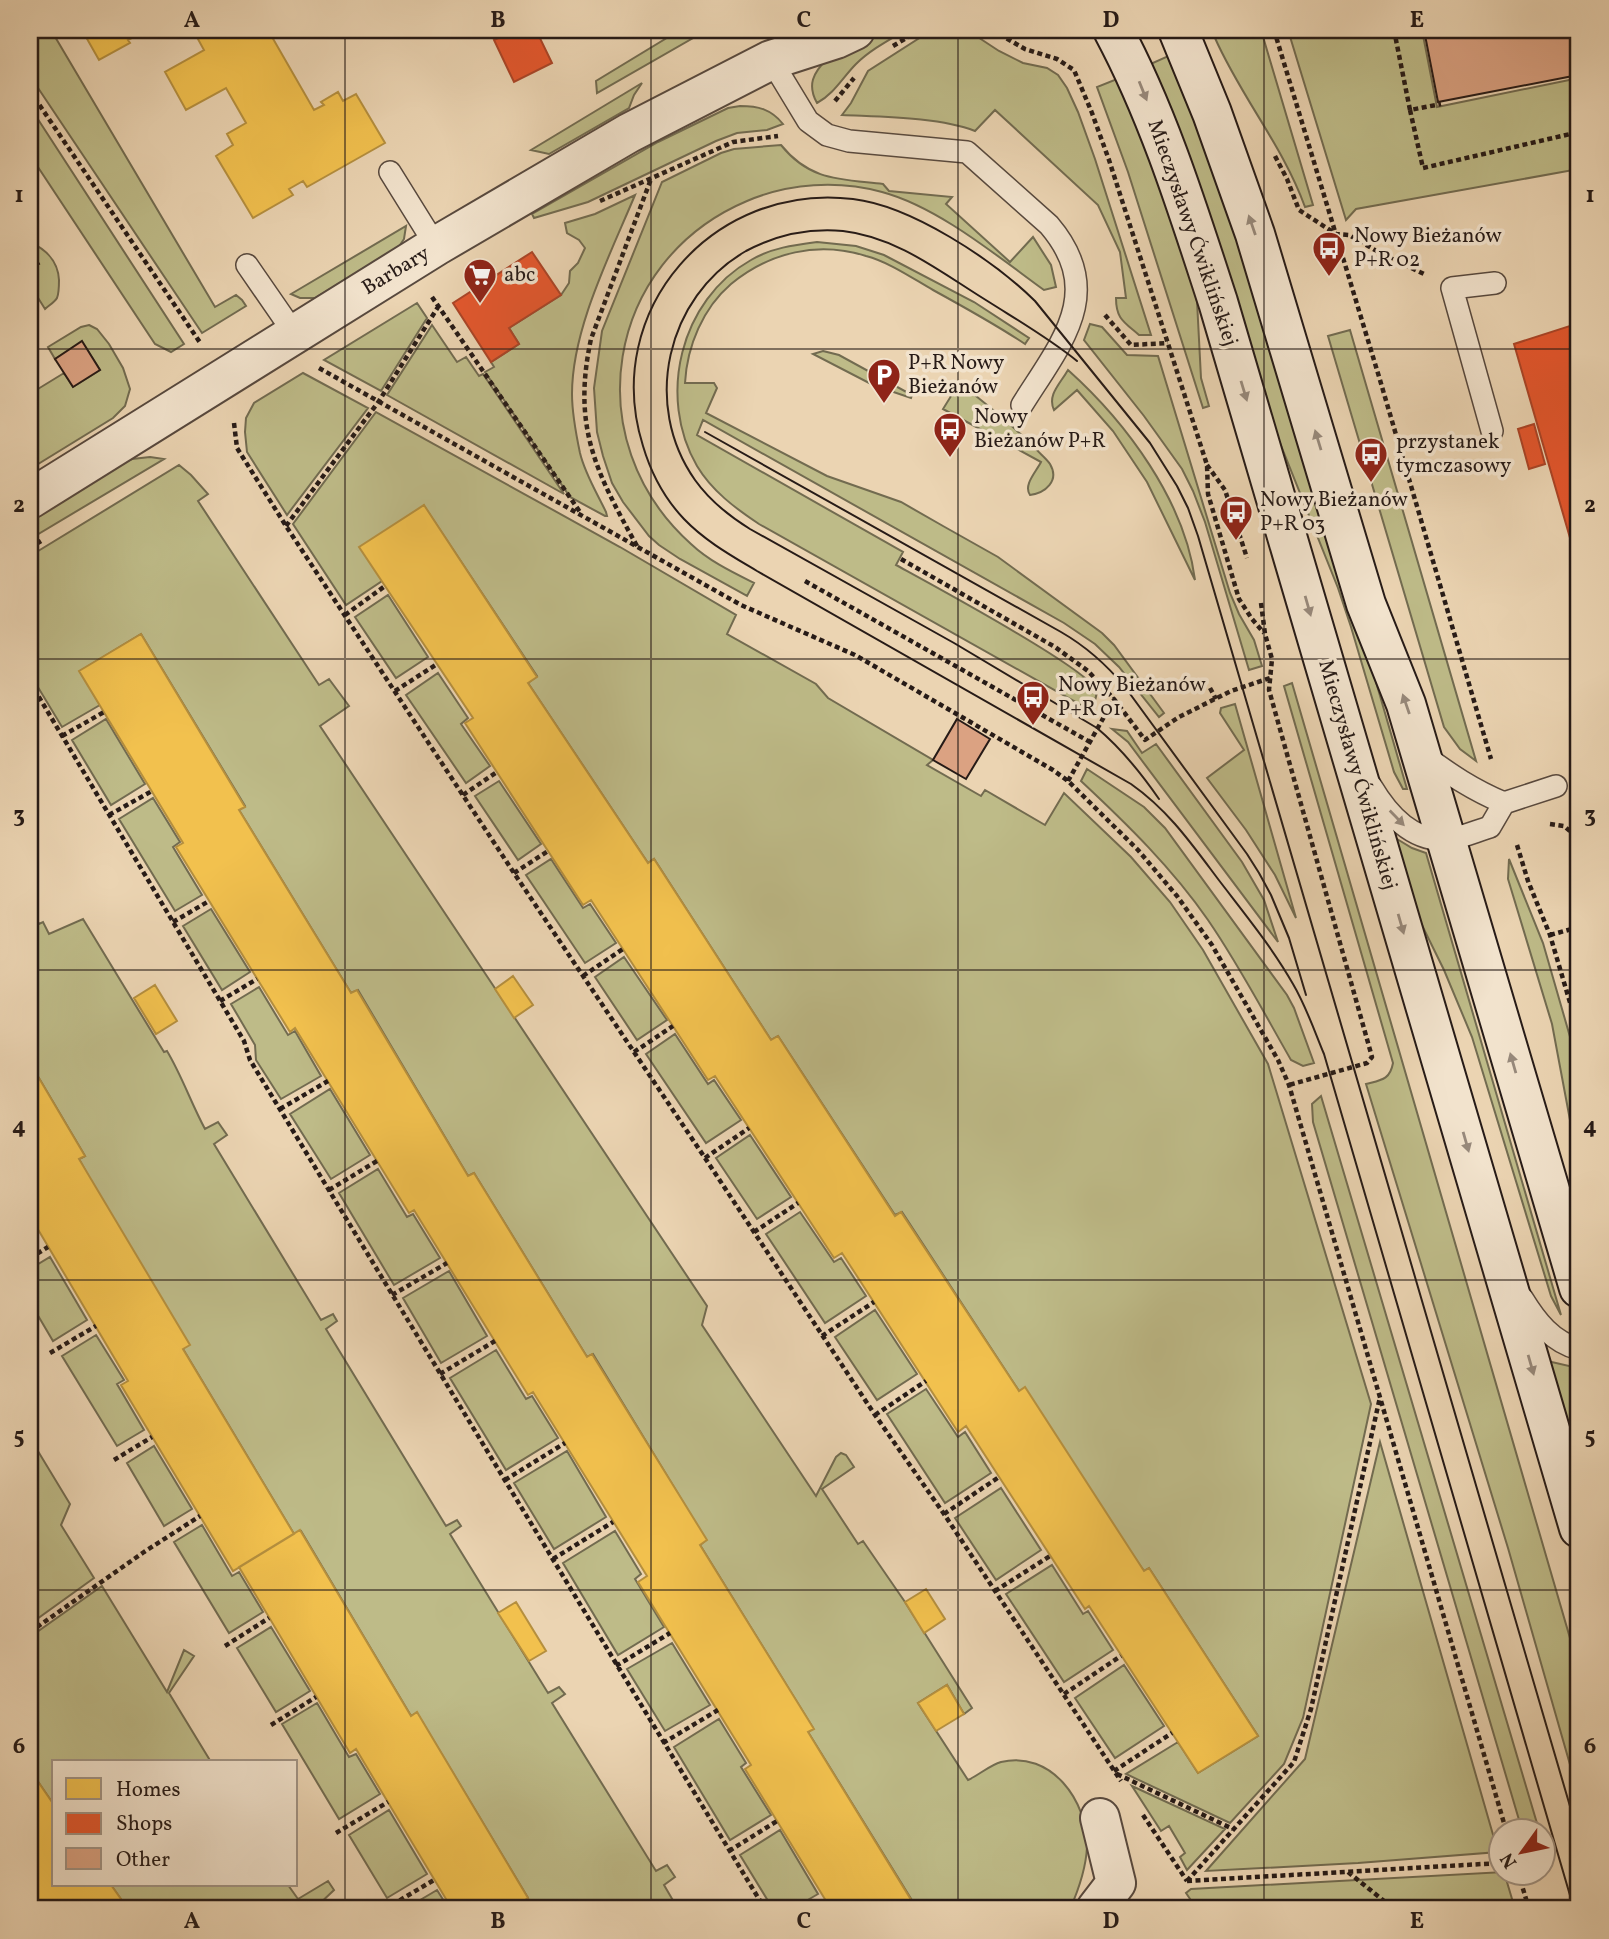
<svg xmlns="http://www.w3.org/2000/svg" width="1609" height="1939" viewBox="0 0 1609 1939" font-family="Vollkorn,serif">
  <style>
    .green { fill: #bebb88; stroke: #726b50; stroke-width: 2 }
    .homes { fill: #f2c14e; stroke: #b58f3e; stroke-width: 2 }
    .shops { fill: #e4572e; stroke: #ab4527; stroke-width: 2 }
    .building { fill: #dba282; stroke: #271b17; stroke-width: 2 }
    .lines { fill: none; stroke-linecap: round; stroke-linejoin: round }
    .lane-casing { stroke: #58493e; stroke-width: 24 }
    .street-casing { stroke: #58493e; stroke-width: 42 }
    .secondary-casing { stroke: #271b17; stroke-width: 42 }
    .path { stroke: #271b17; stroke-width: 4.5; stroke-dasharray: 5 3.5; stroke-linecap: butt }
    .lane { stroke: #f2e3cd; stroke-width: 21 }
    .street { stroke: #f2e3cd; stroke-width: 38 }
    .secondary { stroke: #f2e3cd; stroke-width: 38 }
    .tram { stroke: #271b17; stroke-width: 2 }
    .oneway { fill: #97897b }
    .grid { fill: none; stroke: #271b17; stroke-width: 2; stroke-opacity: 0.55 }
    .labels { text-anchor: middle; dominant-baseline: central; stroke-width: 7; stroke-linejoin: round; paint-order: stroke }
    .street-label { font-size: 21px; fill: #271b17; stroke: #f2e3cd }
    .poi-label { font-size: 21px; fill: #271b17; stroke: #f2e3cd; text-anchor: start }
    .neatline { fill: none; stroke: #271b17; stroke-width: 2.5 }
    .grid-label { font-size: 23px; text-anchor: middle; font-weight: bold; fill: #271b17 }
  </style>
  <rect width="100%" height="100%" fill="#ebd4b2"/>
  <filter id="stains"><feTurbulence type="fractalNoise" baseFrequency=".00286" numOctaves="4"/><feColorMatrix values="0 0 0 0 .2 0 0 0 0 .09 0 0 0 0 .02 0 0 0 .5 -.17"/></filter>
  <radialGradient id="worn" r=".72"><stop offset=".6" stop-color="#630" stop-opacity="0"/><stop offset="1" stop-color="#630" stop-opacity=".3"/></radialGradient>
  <!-- green -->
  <path class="green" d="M30 30H51L215 307 236 295 242 300 246 306 202 333 30 76Z
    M680 30H707L597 93 596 81Z
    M887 30H906C889 40 870 50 856 64 843 77 834 94 817 103 807 85 813 73 827 59Z
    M932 30H967L999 51 1023 63 1047 68 1058 75 1067 88 1078 112 1095 159 1151 335H1139C1124 322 1116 319 1116 298H1126L1120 252 1098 205 995 110 975 131C939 117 881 117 842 115L851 103 868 71Z
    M1236 30H1261L1313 205 1305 207C1283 146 1241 97 1215 38Z
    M1288 30H1422L1437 107 1579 78V169L1356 209 1346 220Z
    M1175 53 1319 485 1407 789H1403L1394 772 1351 627 1338 588 1270 418 1146 66Z
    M1117 79 1141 135 1187 258 1197 301 1201 378 1209 406 1203 408 1128 172 1097 87Z
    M642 83 634 95 629 108 549 154 531 150Z
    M740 106C758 106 771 109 783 124L767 130 737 133 716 141 588 202 534 218 532 214 658 142 728 108Z
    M30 107 184 344 171 352 155 344 30 155Z
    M781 145C810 181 840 179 883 184L889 191 952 197 946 204 1010 262 1033 237 1051 265 1056 287 1044 290C997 256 938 207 882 192 838 180 789 183 747 201 605 261 576 441 691 544 709 561 732 572 754 583L747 596 680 559 659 545 649 536 623 502 612 483 603 456 597 432 594 388 602 331 662 182 721 153 734 149Z
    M635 195C610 255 572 329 572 394 572 414 576 434 580 453 585 474 597 493 606 512L607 516H605L570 497 485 372 494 367 491 362 519 344 509 328 561 295 569 283 570 271 578 263 585 248 579 240 567 233 565 223 595 214Z
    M406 226 404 239 398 248 315 298H300L291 294Z
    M30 242C47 250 58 261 59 280 59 285 59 293 57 298 55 302 48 306 45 309L30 285Z
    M817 242 856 246 884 255 974 302 1029 338 1025 344C995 324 964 307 933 290 912 278 889 262 866 256 818 241 770 252 731 284 703 308 687 346 685 383H714L717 388 706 413 827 476 901 502 943 526 998 557 1102 633 1114 645 1164 713 1159 717 1119 667 1095 644 1064 623 703 420 697 435 903 552 896 565C925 581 1089 669 1096 690 1098 697 1093 704 1090 710L759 524C735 508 712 491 697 466 657 397 680 300 751 260 771 248 794 245 817 242Z
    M417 303 427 318 381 391 324 360Z
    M1090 324 1102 327 1127 355 1158 356 1230 593 1239 614 1254 640 1262 666 1249 670 1205 522 1193 491 1182 469 1144 416 1084 340Z
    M89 325 97 329 109 344 123 368 130 389 125 406 113 418 30 469V399L35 396 33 392 64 373 73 387 100 370 82 342 55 359 48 347 81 327Z
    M432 325 457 362 466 357 479 376 483 374 564 494 387 395Z
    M1350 330 1476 761 1460 749 1444 727 1328 336Z
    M823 351 839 355 912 395 911 398 873 385 813 354Z
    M1068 370C1126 422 1185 501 1195 580L1147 482 1113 431 1077 390 1054 410C1047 395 1060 384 1068 370Z
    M303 373 368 408 287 515 247 452 245 432 246 418 254 403Z
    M963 386C988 405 1012 425 1035 448 1039 453 1046 458 1050 464 1060 481 1045 493 1030 495 1023 485 1036 472 1041 462L943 409 956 388Z
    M376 412 620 547 736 615 727 634 816 684 828 698 933 760 927 765 981 796 985 790 1045 825 1064 793 1131 857 1170 902 1203 950 1268 1064 1371 1404 1303 1718 1284 1764 1230 1823 1126 1774 1178 1742 1198 1773 1258 1736 1149 1568 1144 1571 1019 1391 902 1212 895 1215 778 1036 771 1040 654 859 648 863 528 683 537 676 424 506 382 581 346 605 293 524Z
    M150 457 164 459 30 539V518L116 465 132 459Z
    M179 465 191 475 208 494 198 501 319 685 329 679 349 706 320 726 707 1306 702 1325 816 1496 836 1457 841 1453 846 1455 854 1467 822 1489 858 1544 863 1541 905 1602 972 1708 964 1714 947 1685 918 1703 968 1780C979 1775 990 1765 1001 1762 1051 1750 1088 1801 1087 1847 1086 1868 1078 1891 1070 1909H902L913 1902 808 1732 813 1728 700 1545 706 1540 593 1354 587 1357 474 1173 468 1176 358 990 351 993 239 810 245 806 141 634 80 671 100 705 62 727 30 674V556Z
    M388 595 428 657 396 678 355 617Z
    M438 673 468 718 461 724 490 766 466 783 406 695Z
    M1292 683 1579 1669V1796L1508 1548 1366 1084C1381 1080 1390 1080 1393 1063L1284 686Z
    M1235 704 1296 918 1275 875 1246 830 1207 778 1244 750 1220 713 1221 708Z
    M106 719 145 784 111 805 72 740Z
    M1112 729 1127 731 1142 753 1156 744 1242 862 1264 900 1278 942 1128 742Z
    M1087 769 1144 807 1165 828 1287 995 1294 1008 1314 1063 1303 1066 1291 1060C1264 1013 1239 965 1208 920 1172 868 1127 824 1081 781Z
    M499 781 541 844 518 860 475 796Z
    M153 798 180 842 173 847 202 895 175 911 119 819Z
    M1397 839 1412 848 1426 853 1561 1315 1551 1296 1472 1037 1444 970 1415 911 1392 844Z
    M551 859 583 908 590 904 616 943 585 963 526 875Z
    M1509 859 1543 943 1579 1068V1168L1552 1024 1508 879Z
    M30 908 39 924 43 922 49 934 83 919 164 1052 167 1051C182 1076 191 1103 205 1129L218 1122 227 1135 214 1144 321 1320 333 1314 337 1321 326 1329 446 1526 457 1520 461 1526 450 1534 548 1693 559 1687 565 1694 552 1703 656 1871 667 1865 675 1877 664 1885 678 1909H526L522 1902 528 1898 417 1713 411 1716 301 1531 294 1534 183 1349 79 1159 85 1156 30 1063Z
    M211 909 250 972 222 990 183 926Z
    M624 957 667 1020 637 1040 595 977Z
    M259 987 288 1035 295 1031 321 1076 281 1099 256 1060 255 1045 231 1004Z
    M675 1034 708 1084 714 1080 741 1120 706 1143 646 1054Z
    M330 1089 370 1155 331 1179 290 1114Z
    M1321 1096 1539 1830H1522L1313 1122 1312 1104Z
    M750 1135 791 1197 757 1219 716 1158Z
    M378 1169 407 1217 413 1214 440 1258 394 1285 339 1193Z
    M800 1212 834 1262 841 1258 866 1296 825 1323 766 1234Z
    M50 1257 87 1320 53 1341 30 1302V1269Z
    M449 1271 487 1336 441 1363 403 1298Z
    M875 1310 917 1374 877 1400 835 1337Z
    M96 1335 124 1380 117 1384 144 1430 117 1446 62 1356Z
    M496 1350 526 1399 532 1396 558 1438 506 1470 450 1378Z
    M1543 1360 1578 1368 1579 1371V1486Z
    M926 1389 958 1437 965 1432 991 1473 945 1503 887 1414Z
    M30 1438 70 1504 61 1525 94 1578 30 1624Z
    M1380 1442 1498 1852 1358 1863 1206 1871 1305 1759Z
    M154 1446 192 1509 164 1526 127 1463Z
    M567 1451 606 1517 554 1549 514 1483Z
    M1001 1488 1041 1550 996 1580 955 1518Z
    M202 1525 232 1576 239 1572 263 1612 229 1633 174 1542Z
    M615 1531 641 1574 635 1579 664 1627 618 1655 563 1563Z
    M1052 1565 1083 1614 1088 1611 1113 1650 1064 1682 1006 1594Z
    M102 1586 167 1692 184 1650 194 1656 169 1693 211 1762H54V1805L30 1770V1637Z
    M271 1627 310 1691 276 1712 237 1648Z
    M672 1643 710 1705 665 1731 627 1669Z
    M1124 1665 1164 1726 1115 1758 1075 1698Z
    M317 1703 349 1757 356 1754 380 1794 339 1819 282 1724Z
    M719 1719 746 1763 741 1767 771 1815 730 1840 674 1747Z
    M1132 1786 1225 1829 1187 1870 1180 1857 1185 1853 1169 1826 1161 1831Z
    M389 1810 427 1874 387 1898 349 1835Z
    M780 1830 818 1894 792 1909H773L740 1855Z
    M1504 1872 1515 1909H1197L1186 1893 1191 1889Z
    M328 1881 334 1890 314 1909H140L138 1906 134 1909H128L111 1885H288L298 1899Z
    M437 1890 449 1909H405Z"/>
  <!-- homes -->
  <path class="homes" d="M82 30H137L139 34 128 40 130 43 99 60Z
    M193 30H268L314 110 324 105 321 102 338 92 343 101 356 94 385 143 307 187 303 181 289 189 293 195 253 218 216 156 233 145 227 134 246 123 226 88 186 110 165 72 204 50Z
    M424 505 537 677 528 683 648 863 654 859 771 1040 778 1036 895 1216 901 1212 1019 1391 1025 1387 1144 1571 1149 1568 1258 1736 1198 1773 1089 1606 1085 1609 966 1426 958 1432 842 1253 834 1258 715 1076 708 1080 591 900 583 905 465 723 473 718 359 547Z
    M141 634 245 807 239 810 351 993 357 990 468 1176 474 1173 587 1357 592 1354 707 1540 700 1545 814 1729 808 1732 913 1903 902 1909H831L745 1769 751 1765 638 1582 647 1576 533 1392 528 1395 414 1210 409 1213 295 1028 290 1032 176 847 183 843 79 671Z
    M513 976 533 1005 514 1018 495 989Z
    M155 985 177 1021 156 1034 134 998Z
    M30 1063 85 1156 79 1159 190 1345 183 1349 294 1534 233 1571 121 1385 128 1381 30 1216Z
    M300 1530 411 1716 417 1712 528 1898 522 1902 526 1909H452L356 1749 350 1753 239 1567Z
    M926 1589 945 1619 924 1633 905 1602Z
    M516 1602 546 1651 529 1661 498 1613Z
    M947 1685 964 1714 936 1731 918 1703Z
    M30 1770 54 1805V1885H111L128 1909H40L30 1895Z"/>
  <!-- shops -->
  <path class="shops" d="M515 30H536L552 63 514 82 494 40Z
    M532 252 561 295 509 328 519 344 491 362 453 303Z
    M1579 323V569L1514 344Z
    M1534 424 1545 464 1529 469 1518 429Z"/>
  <!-- building -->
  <path class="building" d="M1424 30H1579V79L1573 80V76L1438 102Z
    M30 249 39 264 30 269Z
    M82 341 100 370 73 387 55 359Z
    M957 719 990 739 966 779 933 760Z"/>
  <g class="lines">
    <defs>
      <path id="lane" d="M771 60 808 121 827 135 849 141 967 152 1049 225C1107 293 1060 344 1022 405
        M390 172 436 246
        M247 265 294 333
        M1492 431 1452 288 1495 283
        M1422 754C1449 774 1473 790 1504 803
        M1371 786C1387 813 1413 843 1448 839 1462 838 1476 831 1490 827L1504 803 1556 786
        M1522 1298C1536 1321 1552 1342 1579 1349"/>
      <path id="street" d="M30 499 436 246 629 133 771 60 836 39 855 30
        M1096 1909 1116 1883 1100 1818"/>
      <path id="secondary" d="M1113 30C1159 116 1188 210 1218 302L1579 1528
        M1178 30 1212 113 1255 234 1366 604 1406 704 1579 1288"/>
    </defs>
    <!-- lane casing -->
    <use href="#lane" class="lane-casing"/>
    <!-- street casing -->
    <use href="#street" class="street-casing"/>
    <!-- secondary casing -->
    <use href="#secondary" class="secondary-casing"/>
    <!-- path -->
    <path class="path" d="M992 30 1025 49 1057 59 1074 70 1092 113 1109 160 1207 465 1208 494 1239 599 1252 619 1264 633
      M1274 30 1380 380 1491 759
      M1394 30 1410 110 1441 104
      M893 46 920 30
      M30 91 201 344
      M835 101 854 78
      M1410 110 1423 168 1579 132
      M1275 156 1287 179 1299 210 1336 234 1349 235 1380 253 1424 274
      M600 201 733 142 778 136
      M432 297 580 512
      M1105 315 1131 345 1168 343
      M319 368 741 605 855 655 1053 770 1068 781 1138 850 1177 896 1212 945 1278 1060 1289 1085 1506 1830
      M234 423 237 448 286 526 514 873 705 1158 875 1415 944 1514 1121 1781
      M1207 465 1225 490 1247 558
      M286 526 379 401 438 307
      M637 546C596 472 572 427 591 339L651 179
      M30 548 41 541
      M901 559 1055 647 1088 671 1114 699
      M805 581 1090 742
      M1261 603 1265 634 1272 659 1269 690 1372 1057 1367 1063 1289 1085
      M345 615 385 586
      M30 682 244 1041 250 1060 765 1909
      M1210 688 1216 699
      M395 691 437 664
      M62 736 104 712
      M1068 781 1114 699 1145 740 1179 717 1231 691 1270 678
      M463 795 497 772
      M109 815 152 791
      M1550 824 1564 826 1579 839
      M1517 845 1528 881 1550 935 1579 1033
      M514 873 548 851
      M173 922 209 901
      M1550 935 1579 927
      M583 976 623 949
      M220 1001 257 979
      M634 1052 673 1026
      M280 1109 328 1081
      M705 1158 749 1128
      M329 1190 377 1161
      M754 1232 798 1203
      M30 1258 48 1247
      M392 1295 447 1263
      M822 1336 874 1302
      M50 1353 96 1326
      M440 1374 495 1341
      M875 1415 926 1381
      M114 1460 152 1437
      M505 1480 565 1443
      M944 1514 999 1477
      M553 1559 613 1522
      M995 1591 1050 1556
      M30 1632 144 1552 200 1516
      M225 1646 269 1618
      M616 1666 670 1633
      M1064 1694 1121 1656
      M271 1725 316 1697
      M663 1743 718 1710
      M1114 1771 1172 1733
      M1117 1774 1233 1829
      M1143 1815 1187 1881
      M336 1833 388 1802
      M729 1851 777 1821
      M1348 1872 1394 1909
      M1518 1872 1529 1909
      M1187 1881 1294 1762 1311 1709 1380 1397
      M1187 1881 1500 1863
      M1171 1902 1175 1909
      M33 1909 38 1906
      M385 1909 434 1880
      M811 1909 825 1901"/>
    <!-- lane -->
    <use href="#lane" class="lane"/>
    <!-- street -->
    <use href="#street" class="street"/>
    <!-- secondary -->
    <use href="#secondary" class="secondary"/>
    <!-- tram -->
    <path class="tram" d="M1077 361C1050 339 1019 321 989 302 943 274 898 237 843 231 809 228 776 235 746 251 666 297 642 405 695 480 710 501 729 516 750 529L954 643 1097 728C1122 749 1141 773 1159 799
      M705 432 1061 632C1087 647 1106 664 1125 687L1247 854 1259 873 1271 895 1289 938 1306 995
      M1574 1909 1324 1054C1314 1030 1306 1006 1293 984 1272 947 1244 913 1218 879 1191 843 1168 810 1131 784L757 571C732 556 705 541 684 519 665 499 651 473 643 446 600 310 714 182 853 199 912 206 993 260 1035 301L1150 443 1177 486 1188 508 1198 536 1579 1837"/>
  </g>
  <!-- one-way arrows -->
  <defs><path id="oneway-solid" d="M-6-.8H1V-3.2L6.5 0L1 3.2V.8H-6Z" transform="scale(1.75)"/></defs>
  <g class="oneway">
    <use href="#oneway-solid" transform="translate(1143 91) rotate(68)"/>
    <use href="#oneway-solid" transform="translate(1252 225) rotate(-109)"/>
    <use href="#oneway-solid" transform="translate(1244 391) rotate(73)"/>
    <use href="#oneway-solid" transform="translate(1318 440) rotate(-107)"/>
    <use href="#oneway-solid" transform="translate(1308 606) rotate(74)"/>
    <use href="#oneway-solid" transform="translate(1406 704) rotate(-109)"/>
    <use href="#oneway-solid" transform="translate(1397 818) rotate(46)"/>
    <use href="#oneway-solid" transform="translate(1401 924) rotate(74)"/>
    <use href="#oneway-solid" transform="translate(1513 1063) rotate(-106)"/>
    <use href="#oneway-solid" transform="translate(1466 1142) rotate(74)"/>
    <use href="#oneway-solid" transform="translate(1531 1365) rotate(74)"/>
  </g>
  <!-- grid -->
  <path class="grid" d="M345 30V1909M651 30V1909M958 30V1909M1264 30V1909M30 349H1579M30 659H1579M30 970H1579M30 1280H1579M30 1590H1579"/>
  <!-- icons -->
  <defs>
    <symbol id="bus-pin" viewBox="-11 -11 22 30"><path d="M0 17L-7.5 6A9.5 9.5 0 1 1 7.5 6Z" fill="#8f2418" stroke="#f2e3cd"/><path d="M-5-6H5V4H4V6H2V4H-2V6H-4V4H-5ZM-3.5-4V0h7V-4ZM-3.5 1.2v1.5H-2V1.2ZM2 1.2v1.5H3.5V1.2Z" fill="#fff"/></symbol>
    <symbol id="supermarket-pin" viewBox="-11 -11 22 30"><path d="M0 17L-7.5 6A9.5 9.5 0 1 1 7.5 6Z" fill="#8f2418" stroke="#f2e3cd"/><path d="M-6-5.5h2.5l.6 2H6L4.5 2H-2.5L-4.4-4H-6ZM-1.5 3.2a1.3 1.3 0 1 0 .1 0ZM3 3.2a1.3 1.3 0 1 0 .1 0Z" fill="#fff"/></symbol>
    <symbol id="parking-pin" viewBox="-11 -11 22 30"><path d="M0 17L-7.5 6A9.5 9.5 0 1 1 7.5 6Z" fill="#8f2418" stroke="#f2e3cd"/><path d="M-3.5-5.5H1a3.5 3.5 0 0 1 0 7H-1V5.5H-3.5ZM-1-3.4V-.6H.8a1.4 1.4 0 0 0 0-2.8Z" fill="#fff"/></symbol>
  </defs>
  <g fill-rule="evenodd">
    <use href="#bus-pin" x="1310" y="229" width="38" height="52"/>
    <use href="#supermarket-pin" x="461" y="256" width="38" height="52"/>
    <use href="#parking-pin" x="865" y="356" width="38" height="52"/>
    <use href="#bus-pin" x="931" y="410" width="38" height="52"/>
    <use href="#bus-pin" x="1352" y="435" width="38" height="52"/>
    <use href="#bus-pin" x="1217" y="493" width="38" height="52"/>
    <use href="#bus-pin" x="1014" y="678" width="38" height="52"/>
  </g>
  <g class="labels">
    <!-- street labels -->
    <g class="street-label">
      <text transform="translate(1192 233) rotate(71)">Mieczysławy Ćwiklińskiej</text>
      <text transform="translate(396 271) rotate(-31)">Barbary</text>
      <text transform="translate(1357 775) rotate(74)">Mieczysławy Ćwiklińskiej</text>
    </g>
    <!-- poi labels -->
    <g class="poi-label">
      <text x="1354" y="236">Nowy Bieżanów<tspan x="1354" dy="24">P+R 02</tspan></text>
      <text x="504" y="275">abc</text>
      <text x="908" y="363">P+R Nowy<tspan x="908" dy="24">Bieżanów</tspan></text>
      <text x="974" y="417">Nowy<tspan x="974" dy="24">Bieżanów P+R</tspan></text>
      <text x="1396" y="442">przystanek<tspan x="1396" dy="24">tymczasowy</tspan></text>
      <text x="1260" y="500">Nowy Bieżanów<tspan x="1260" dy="24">P+R 03</tspan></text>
      <text x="1058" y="685">Nowy Bieżanów<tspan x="1058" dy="24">P+R 01</tspan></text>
    </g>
  </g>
  <!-- margin -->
  <rect width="1609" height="1939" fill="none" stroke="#ebd4b2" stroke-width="77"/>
  <!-- legend -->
  <rect x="52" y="1760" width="245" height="126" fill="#f2e3cd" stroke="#a19384" stroke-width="2"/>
  <rect x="66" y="1778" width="35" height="21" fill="#f2c14e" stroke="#a19384" stroke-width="2"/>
  <text x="116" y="1796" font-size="21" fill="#271b17">Homes</text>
  <rect x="66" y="1813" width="35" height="21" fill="#e4572e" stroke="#a19384" stroke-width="2"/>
  <text x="116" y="1830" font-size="21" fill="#271b17">Shops</text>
  <rect x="66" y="1848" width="35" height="21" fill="#dba282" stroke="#a19384" stroke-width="2"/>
  <text x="116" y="1866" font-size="21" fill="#271b17">Other</text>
  <!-- north arrow -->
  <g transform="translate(1522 1852) rotate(237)"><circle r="33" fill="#f2e3cd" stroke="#a19384" stroke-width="2"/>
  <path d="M0-5L12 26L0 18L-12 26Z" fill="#8f2418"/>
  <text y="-10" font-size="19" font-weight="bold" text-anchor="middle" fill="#271b17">N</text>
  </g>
  <rect x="38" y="38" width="1532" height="1862" class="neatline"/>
  <g class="grid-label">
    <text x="192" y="27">A</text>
    <text x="498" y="27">B</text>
    <text x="804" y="27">C</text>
    <text x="1111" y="27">D</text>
    <text x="1417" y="27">E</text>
    <text x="19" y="202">1</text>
    <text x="1590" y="202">1</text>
    <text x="19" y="512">2</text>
    <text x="1590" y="512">2</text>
    <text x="19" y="822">3</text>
    <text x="1590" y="822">3</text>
    <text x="19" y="1133">4</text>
    <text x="1590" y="1133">4</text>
    <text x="19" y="1443">5</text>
    <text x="1590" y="1443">5</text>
    <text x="19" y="1753">6</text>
    <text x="1590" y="1753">6</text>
    <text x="192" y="1928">A</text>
    <text x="498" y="1928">B</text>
    <text x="804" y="1928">C</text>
    <text x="1111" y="1928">D</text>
    <text x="1417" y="1928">E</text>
  </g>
  <rect width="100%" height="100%" filter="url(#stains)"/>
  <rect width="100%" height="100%" fill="url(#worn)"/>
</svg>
